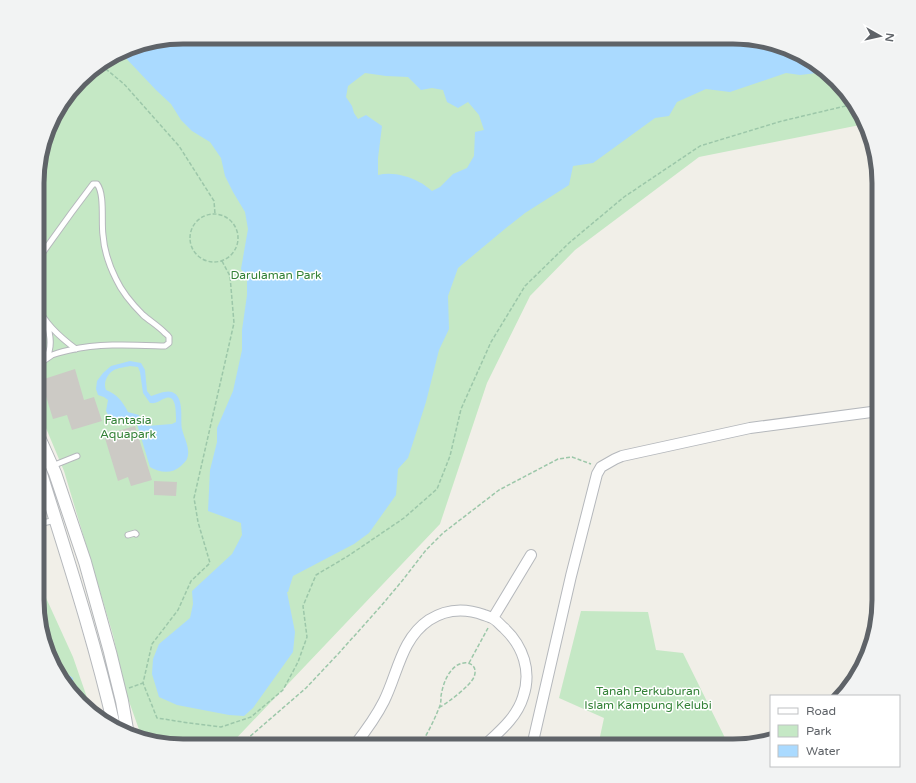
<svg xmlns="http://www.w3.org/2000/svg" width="916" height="783" viewBox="0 0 916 783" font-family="'Varela Round',sans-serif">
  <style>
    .green { fill: #c5e8c5 }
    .water { fill: #aadaff; fill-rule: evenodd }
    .building { fill: #cccac5 }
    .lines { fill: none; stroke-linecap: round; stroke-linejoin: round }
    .service-casing { stroke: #b5b8bc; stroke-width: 7 }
    .minor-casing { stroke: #b5b8bc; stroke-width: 12 }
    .tertiary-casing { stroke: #b5b8bc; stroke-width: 14 }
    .path { stroke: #9cc7a9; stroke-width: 1.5; stroke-dasharray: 4 2; stroke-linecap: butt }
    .service { stroke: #fff; stroke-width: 5 }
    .minor { stroke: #fff; stroke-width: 10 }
    .tertiary { stroke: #fff; stroke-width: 12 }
    .labels { text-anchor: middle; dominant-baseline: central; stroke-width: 3; stroke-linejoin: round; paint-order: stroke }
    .park-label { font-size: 12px; fill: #348238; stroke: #fff }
    .rim { fill: none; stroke: #5f6368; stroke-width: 5 }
  </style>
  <rect width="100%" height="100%" fill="#f1efe8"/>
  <!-- green -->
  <path class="green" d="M183 37H743L797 52 836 80 864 119 865 124 699 157 575 250 530 296 487 383 440 524 229 746H183L142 738 125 690 113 635 64 471 38 409V164L56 110 87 73 136 45Z
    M37 578 73 657 92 712 80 703 76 698 77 696 73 689 67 674H60L48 656 37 610Z
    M581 611 648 612 656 650 683 653 729 746H598L604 718 559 698Z"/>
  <!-- water -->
  <path class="water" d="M183 37H743L797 52 825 72 800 75 786 73 730 92 706 89 677 102 669 116 655 118 593 163 573 166 569 185 525 213 506 228 458 268 448 296 449 329 439 350 426 402 408 458 398 469 396 495 369 533 354 544 293 576 288 592H287L295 632 293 652 253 708 244 716 229 715 177 705 159 697 152 674 153 659 159 644 190 618 193 604 192 591 232 554 242 535 241 523 208 511 210 470 217 442V428L233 391 242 350V330L247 295V277L241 269 248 229 245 212 233 192 225 176 221 158 210 142 192 131 181 120 171 104 156 90 121 53 136 45ZM365 73 386 76 408 77 421 90 432 88 443 90 447 102 458 108 468 102 479 115 484 130 475 132 474 156 467 168 453 174 440 187 432 191C428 188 424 184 419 182 406 175 391 172 378 175V158L382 126 366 115 358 119 354 113 352 106 346 97 348 86Z
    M130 361 141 363 145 370 147 391 151 396C157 394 166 390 172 392 185 397 180 419 182 429 184 438 191 449 187 459 186 461 183 464 181 466 172 474 160 473 150 467L137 424C130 421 126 419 118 422L110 419 106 411 108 400 104 397 98 395 96 389 97 381 103 373 111 366ZM130 366 138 367 140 372 143 393 150 403C158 404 159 400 166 398 177 394 176 415 176 422L172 424 147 426 142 423 139 415 128 412C123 402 117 394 106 390 103 383 107 374 114 370 118 368 125 367 130 366Z
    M60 674H67L73 678V689L77 696 76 698Z"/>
  <!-- building -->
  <path class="building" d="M75 369 84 400 94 397 102 421 72 430 67 415 53 419 41 380Z
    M135 426 152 480 131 486 128 477 118 481 104 435Z
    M154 481 177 482 176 496 154 495Z"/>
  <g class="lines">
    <defs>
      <path id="service" d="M38 269 41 255
        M38 307C45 324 61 338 76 349
        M46 358C53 348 50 334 47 323
        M38 366C42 362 47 358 52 355 58 353 64 351 70 350 101 343 133 345 165 346L169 343C169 342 169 337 169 337 168 335 166 334 164 332 158 326 150 321 143 315 132 304 122 292 116 279 109 265 104 250 103 235 101 222 105 194 97 184H93L72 212 41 255 38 258
        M52 466 77 456
        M38 524 56 520
        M128 535 135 533 136 534"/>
      <path id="minor" d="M493 618 531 555
        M354 746C365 732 376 717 384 701 398 673 401 639 429 620 446 609 465 608 484 615 487 616 490 617 492 618 497 620 500 625 504 628 523 646 532 671 523 697 517 717 500 731 484 746
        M532 746 571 576 597 474 601 467 615 459 622 456 750 428 879 411"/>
      <path id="tertiary" d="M38 435 55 473 85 562 110 652 122 701 128 735
        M38 464C65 551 94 638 114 726"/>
    </defs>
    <!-- service casing -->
    <use href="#service" class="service-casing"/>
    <!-- minor casing -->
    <use href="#minor" class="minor-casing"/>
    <!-- tertiary casing -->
    <use href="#tertiary" class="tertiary-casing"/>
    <!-- path -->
    <path class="path" d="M101 65 124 84 179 146 214 201 215 214
      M190 238a24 24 0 1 1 48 0a24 24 0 1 1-48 0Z
      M222 261 230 276 234 323 194 498 198 522 210 563 191 581 178 610 152 644 143 683 157 718 189 723 221 727 251 717 283 690 298 662 307 637 303 606 316 575 348 556 404 518 437 489 450 456 461 409 491 342 525 286 569 243 624 197 700 146 782 121 854 104
      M469 663 488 628
      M129 688 143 683
      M244 746 247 739 306 688 339 653 381 606 402 581 426 550 443 533 499 490 558 459 572 457 591 464
      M420 746C427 734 434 721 439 708 441 704 441 700 441 696 443 684 447 673 456 666 466 659 479 664 474 677 470 686 449 702 440 707"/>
    <!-- service -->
    <use href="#service" class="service"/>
    <!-- minor -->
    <use href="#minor" class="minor"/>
    <!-- tertiary -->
    <use href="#tertiary" class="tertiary"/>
  </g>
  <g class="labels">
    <!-- park labels -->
    <g class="park-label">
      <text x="276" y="275">Darulaman Park</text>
      <text x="128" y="420">Fantasia<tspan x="128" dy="14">Aquapark</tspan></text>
      <text x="648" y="691">Tanah Perkuburan<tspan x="648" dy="14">Islam Kampung Kelubi</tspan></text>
    </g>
  </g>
  <!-- crop -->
  <path d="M0 0H916V783H0ZM183 44H733A139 139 0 0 1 872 183V600A139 139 0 0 1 733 739H183A139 139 0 0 1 44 600V183A139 139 0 0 1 183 44Z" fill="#f2f3f3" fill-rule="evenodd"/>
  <path class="rim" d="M183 44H733A139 139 0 0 1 872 183V600A139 139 0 0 1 733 739H183A139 139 0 0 1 44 600V183A139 139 0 0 1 183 44Z"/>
  <!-- legend -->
  <rect x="770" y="695" width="130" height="72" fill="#ffffff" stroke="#bfc1c3"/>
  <rect x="778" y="708" width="20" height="6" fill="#ffffff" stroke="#bfc1c3"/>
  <text x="806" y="715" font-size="12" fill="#5f6368">Road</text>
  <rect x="778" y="725" width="20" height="12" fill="#c5e8c5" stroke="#bfc1c3"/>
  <text x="806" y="735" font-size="12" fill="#5f6368">Park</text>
  <rect x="778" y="745" width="20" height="12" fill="#aadaff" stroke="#bfc1c3"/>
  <text x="806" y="755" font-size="12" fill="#5f6368">Water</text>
  <!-- north arrow -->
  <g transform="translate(880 36) rotate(98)" stroke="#ffffff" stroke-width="3" paint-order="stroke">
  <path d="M0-3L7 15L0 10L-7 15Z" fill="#5f6368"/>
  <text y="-6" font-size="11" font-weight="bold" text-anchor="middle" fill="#5f6368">N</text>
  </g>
</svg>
